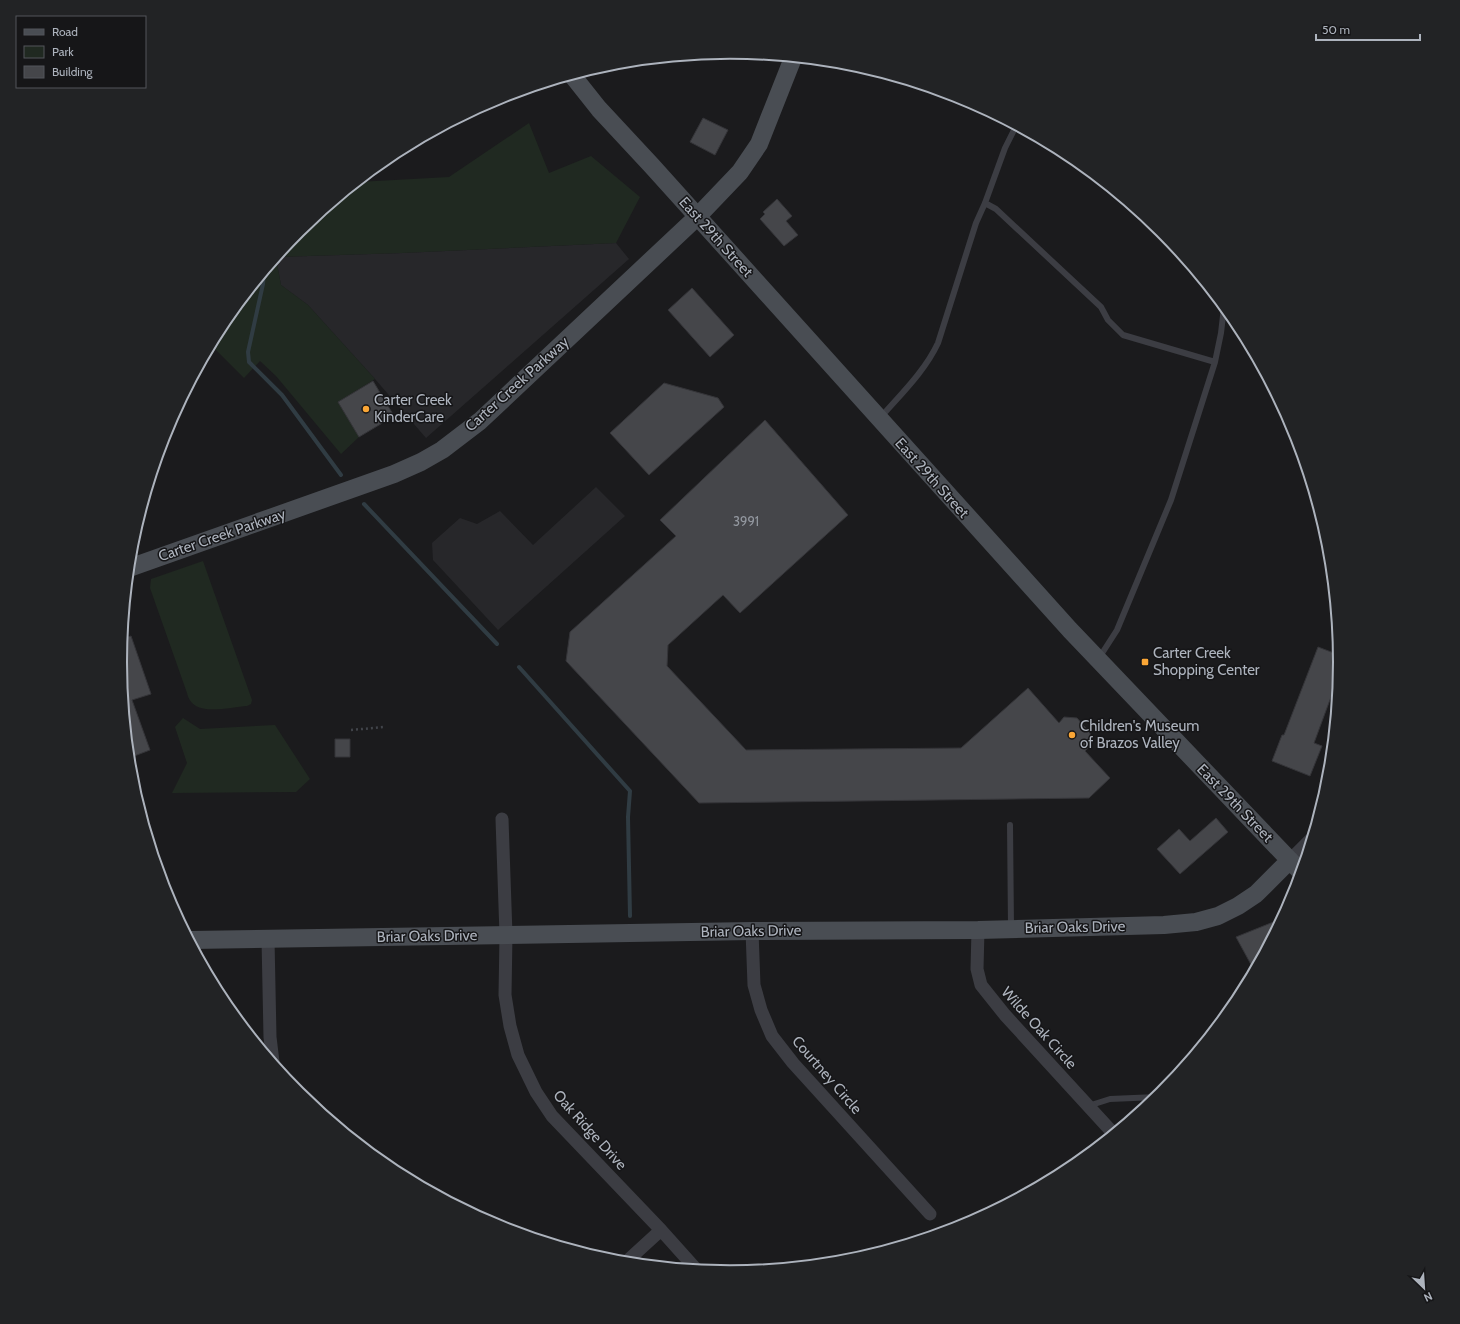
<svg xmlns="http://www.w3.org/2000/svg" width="1460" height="1324" viewBox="0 0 1460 1324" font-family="Cabin,sans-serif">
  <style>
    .built { fill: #27272a }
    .green { fill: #202921 }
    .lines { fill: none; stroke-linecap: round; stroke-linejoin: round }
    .stream { stroke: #303c43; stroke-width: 4 }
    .building { fill: #45464a; stroke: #353539 }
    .path { stroke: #41444a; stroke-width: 2.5; stroke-dasharray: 2 3; stroke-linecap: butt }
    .lane { stroke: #3c3d43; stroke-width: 6 }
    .street { stroke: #3c3d43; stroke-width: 13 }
    .secondary { stroke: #494d53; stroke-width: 18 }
    .poi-dot { fill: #faa636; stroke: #161618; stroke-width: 1.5 }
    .labels { text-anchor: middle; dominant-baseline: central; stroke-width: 3; stroke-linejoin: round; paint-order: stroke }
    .number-label { font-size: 13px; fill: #9398a0 }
    .street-label { font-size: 15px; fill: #adb3bd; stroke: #161618 }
    .poi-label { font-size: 15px; fill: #adb3bd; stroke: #161618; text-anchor: start }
    .rim { fill: none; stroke: #adb3bd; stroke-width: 2 }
  </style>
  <rect width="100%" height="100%" fill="#1b1b1d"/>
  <!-- built -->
  <path class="built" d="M616 243 629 259 426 438 375 379 308 305 281 285 276 259 277 257 402 253Z
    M596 487 625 516 498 630 433 560 432 543 460 518 477 524 500 511 533 545Z"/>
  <!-- green -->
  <path class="green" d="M529 123 549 173 591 156 640 197 616 243 402 253 277 257 299 231 358 182 449 177Z
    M276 259 281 285 308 305 375 379 338 402 359 437 341 454 276 376 260 361 244 378 211 345 223 323Z
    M203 561 252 700 251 704 247 706C234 707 207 713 196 706 191 703 188 698 187 693L150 588 151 579Z
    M183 718 200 729 275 725 310 779 296 792 172 793 187 763 175 727Z"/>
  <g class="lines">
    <!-- stream -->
    <path class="stream" d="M264 273 263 284 248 352 249 362 282 395 341 475
      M364 504 497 644
      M519 667 630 791 628 817 630 916"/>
  </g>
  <!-- building -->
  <path class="building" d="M703 118 728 130 715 155 690 142Z
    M777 199 792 216 786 221 798 235 784 246 760 219 765 214 763 212Z
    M692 288 734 335 710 357 668 310Z
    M373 381 394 416 359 437 338 402Z
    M664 383 718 398 724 407 649 475 610 433Z
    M765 420 848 515 740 613 723 595 668 645 667 666 746 750 961 748 1028 688 1059 723 1064 717 1077 718 1090 733 1091 745 1085 751 1110 778 1089 798 699 803 566 661 570 632 676 536 660 520Z
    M131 636 151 694 132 700 150 750 129 758 120 662 122 639Z
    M1318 647 1339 655 1340 662 1338 678 1314 743 1322 746 1310 776 1272 761 1282 735H1284Z
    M335 739H350V757H335Z
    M1216 818 1228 832 1180 874 1157 849 1179 829 1190 841Z
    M1281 919 1254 970 1236 937Z"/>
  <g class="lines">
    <!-- path -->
    <path class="path" d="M351 730 384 727"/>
    <!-- lane -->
    <path class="lane" d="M985 203 996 209 1101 307 1108 320 1123 335 1215 362
      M881 417C901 394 925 371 938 343L976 223 985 203 1005 148 1016 126
      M1099 658 1117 630 1171 500 1215 362 1221 333 1224 307
      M1010 825 1011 927
      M1088 1106 1110 1099 1157 1097"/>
    <!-- street -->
    <path class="street" d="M502 819 506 935 505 995 510 1026 518 1055 536 1092 552 1116 661 1230 696 1269
      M1290 860 1310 840
      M978 930 977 969 981 985 1005 1015 1113 1133
      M752 931 754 985 761 1010 772 1036 793 1063 930 1214
      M268 939 270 1037 273 1062
      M626 1262 661 1230"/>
    <!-- secondary -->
    <path class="secondary" d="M572 75 599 109 652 166 1070 630 1301 872
      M129 568 394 474 421 462 442 450 480 421 697 217 740 172 759 144 793 58
      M191 940 752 931 978 930 1164 925 1196 922 1218 916 1238 906 1256 894 1290 860"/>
  </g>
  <!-- markers -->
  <g class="poi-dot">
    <circle cx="366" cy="409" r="4"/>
    <rect x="1141" y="658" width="8" height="8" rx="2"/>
    <circle cx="1072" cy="735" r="4"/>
  </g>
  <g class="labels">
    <!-- number labels -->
    <g class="number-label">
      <text x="746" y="521">3991</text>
    </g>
    <!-- street labels -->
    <g class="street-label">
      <text transform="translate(716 237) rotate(48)">East 29th Street</text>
      <text transform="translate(517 384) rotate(-42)">Carter Creek Parkway</text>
      <text transform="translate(932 478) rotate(48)">East 29th Street</text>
      <text transform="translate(222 535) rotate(-19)">Carter Creek Parkway</text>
      <text transform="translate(1235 803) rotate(46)">East 29th Street</text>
      <text transform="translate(1075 927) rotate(-1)">Briar Oaks Drive</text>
      <text transform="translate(751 931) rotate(-1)">Briar Oaks Drive</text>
      <text transform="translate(427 936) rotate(-1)">Briar Oaks Drive</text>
      <text transform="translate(1039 1028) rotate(48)">Wilde Oak Circle</text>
      <text transform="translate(827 1075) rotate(49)">Courtney Circle</text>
      <text transform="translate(590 1130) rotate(48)">Oak Ridge Drive</text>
    </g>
    <!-- poi labels -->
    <g class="poi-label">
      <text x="374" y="400">Carter Creek<tspan x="374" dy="17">KinderCare</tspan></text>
      <text x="1153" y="653">Carter Creek<tspan x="1153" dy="17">Shopping Center</tspan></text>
      <text x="1080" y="726">Children's Museum<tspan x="1080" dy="17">of Brazos Valley</tspan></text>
    </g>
  </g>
  <!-- crop -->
  <path d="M0 0H1460V1324H0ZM127 662a603 603 0 1 1 1206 0a603 603 0 1 1-1206 0Z" fill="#222325" fill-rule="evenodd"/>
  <path class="rim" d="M127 662a603 603 0 1 1 1206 0a603 603 0 1 1-1206 0Z"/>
  <!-- legend -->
  <rect x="16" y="16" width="130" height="72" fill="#161618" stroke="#52555a"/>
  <rect x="24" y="29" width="20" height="6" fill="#494d53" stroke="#52555a"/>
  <text x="52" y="36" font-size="12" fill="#adb3bd">Road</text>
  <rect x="24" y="46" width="20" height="12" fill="#202921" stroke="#52555a"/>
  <text x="52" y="56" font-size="12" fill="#adb3bd">Park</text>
  <rect x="24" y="66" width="20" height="12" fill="#45464a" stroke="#52555a"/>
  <text x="52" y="76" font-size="12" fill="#adb3bd">Building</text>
  <!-- north arrow -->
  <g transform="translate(1424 1288) rotate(155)" stroke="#161618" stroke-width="3" paint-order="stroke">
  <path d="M0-3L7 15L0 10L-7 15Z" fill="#adb3bd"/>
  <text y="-6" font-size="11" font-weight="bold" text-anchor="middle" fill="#adb3bd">N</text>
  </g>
  <!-- scale -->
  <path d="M1316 34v6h104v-6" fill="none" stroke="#adb3bd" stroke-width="2"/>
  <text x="1322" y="34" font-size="12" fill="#adb3bd" stroke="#161618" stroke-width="3" paint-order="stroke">50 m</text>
</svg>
